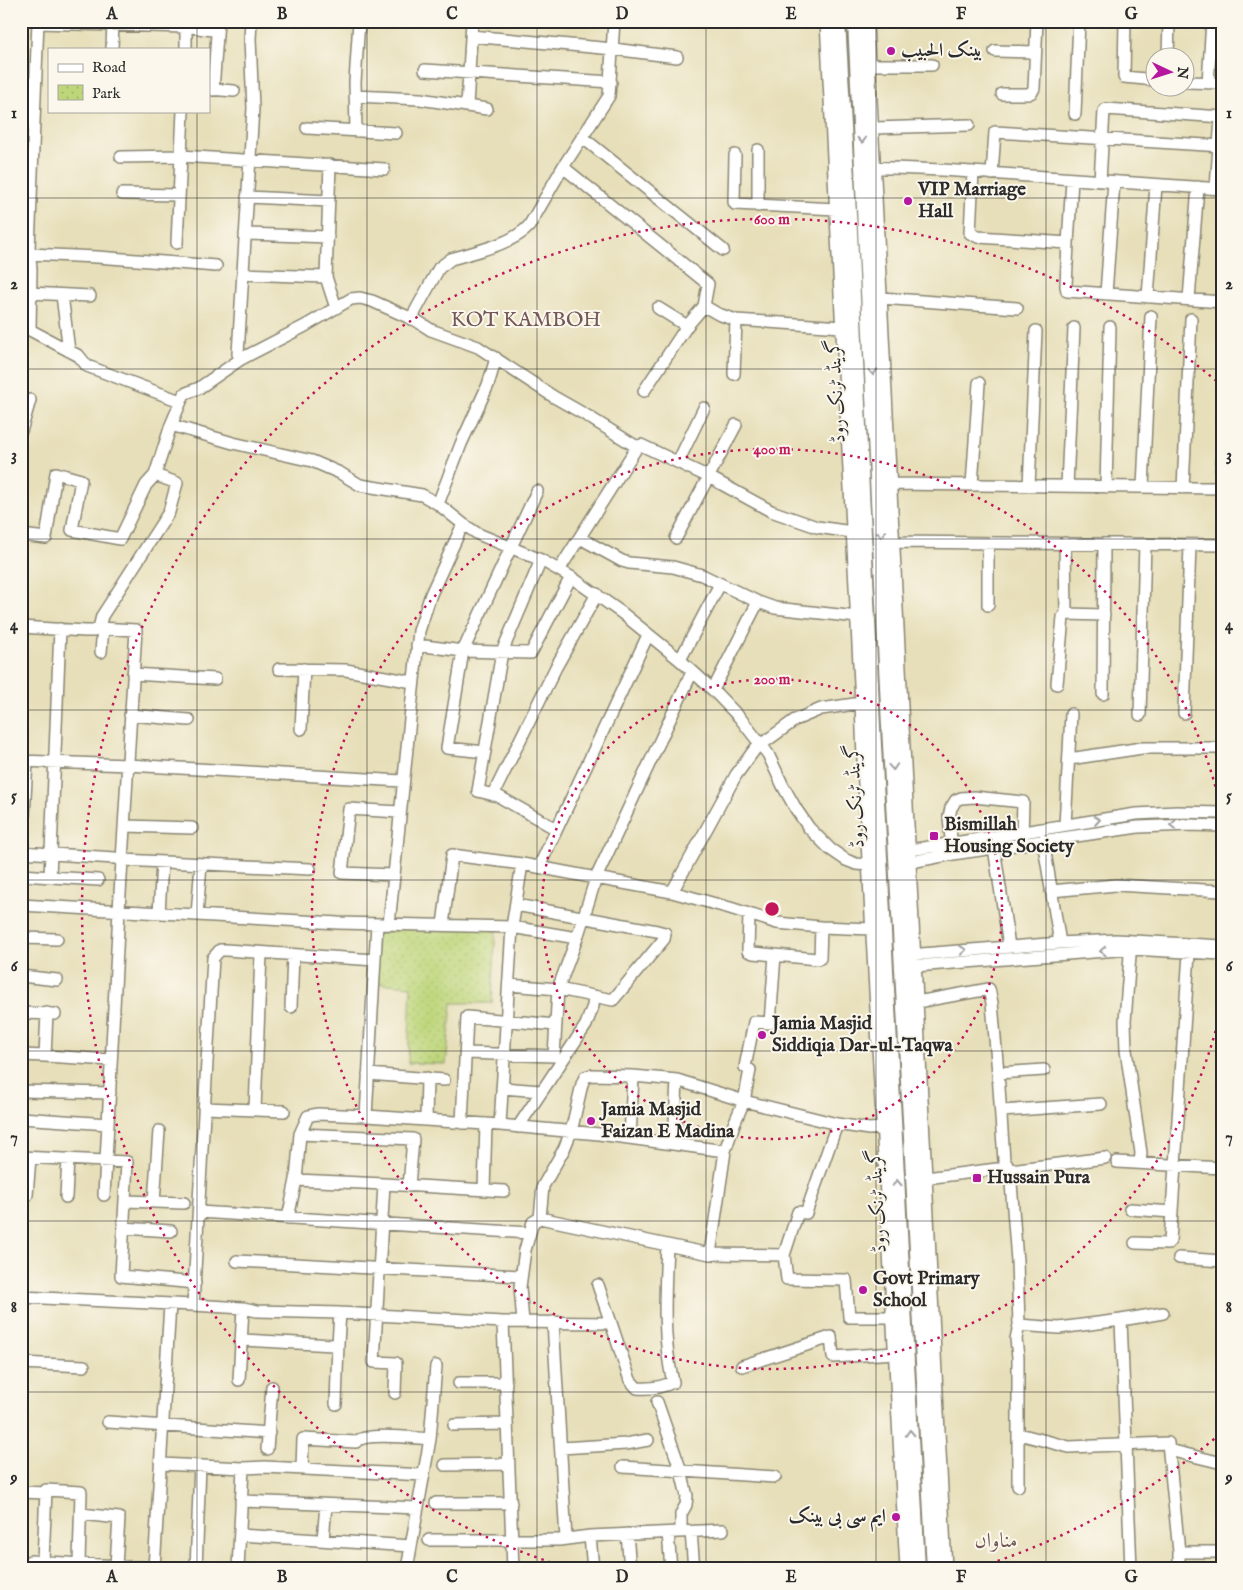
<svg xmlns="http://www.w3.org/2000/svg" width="1243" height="1590" viewBox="0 0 1243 1590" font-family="'IM FELL English',Amiri,serif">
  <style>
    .park { fill: url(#park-dots); stroke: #748052 }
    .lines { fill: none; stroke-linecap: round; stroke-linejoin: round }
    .minor-casing { stroke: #898572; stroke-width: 14 }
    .highway-casing { stroke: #898572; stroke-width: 19 }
    .minor { stroke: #fff; stroke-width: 11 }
    .highway { stroke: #fff; stroke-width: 16 }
    .oneway { stroke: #a0a0a0 }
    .grid { fill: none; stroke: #2b2b2b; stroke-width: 1; stroke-opacity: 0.55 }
    .ring { fill: none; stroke: #c2185b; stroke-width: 2.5; stroke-dasharray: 2.5 5 }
    .poi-dot { fill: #b5179e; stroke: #fbf7ec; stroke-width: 2 }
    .labels { text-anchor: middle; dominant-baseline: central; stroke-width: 4; stroke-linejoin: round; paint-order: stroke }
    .poi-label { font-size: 19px; font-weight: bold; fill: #2b2b2b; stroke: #fbf7ec; text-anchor: start }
    .street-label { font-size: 19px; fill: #2b2b2b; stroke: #fbf7ec }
    .quarter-label { font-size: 21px; fill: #735857; stroke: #fbf7ec }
    .centre { fill: #c2185b; stroke: #fbf7ec; stroke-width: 2.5 }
    .ring-label { font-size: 15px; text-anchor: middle; font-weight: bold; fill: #c2185b; stroke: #fbf7ec; stroke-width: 4; stroke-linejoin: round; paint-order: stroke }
    .neatline { fill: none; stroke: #2b2b2b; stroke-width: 2 }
    .grid-label { font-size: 16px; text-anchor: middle; font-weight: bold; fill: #2b2b2b }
  </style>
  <defs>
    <pattern id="park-dots" width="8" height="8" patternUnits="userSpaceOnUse" patternTransform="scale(1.25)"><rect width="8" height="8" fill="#bed67a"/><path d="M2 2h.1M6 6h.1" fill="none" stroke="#a3b86a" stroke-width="1.8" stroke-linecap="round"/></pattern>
  </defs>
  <rect width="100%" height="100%" fill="#fbf7ec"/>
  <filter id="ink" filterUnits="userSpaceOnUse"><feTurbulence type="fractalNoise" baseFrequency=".02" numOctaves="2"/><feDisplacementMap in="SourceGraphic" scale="10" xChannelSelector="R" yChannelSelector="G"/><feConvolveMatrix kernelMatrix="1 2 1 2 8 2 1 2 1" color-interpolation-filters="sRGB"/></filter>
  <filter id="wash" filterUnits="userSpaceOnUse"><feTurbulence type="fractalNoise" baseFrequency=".0096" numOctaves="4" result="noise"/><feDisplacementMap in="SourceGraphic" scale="20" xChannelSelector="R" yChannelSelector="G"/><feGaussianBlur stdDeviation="1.12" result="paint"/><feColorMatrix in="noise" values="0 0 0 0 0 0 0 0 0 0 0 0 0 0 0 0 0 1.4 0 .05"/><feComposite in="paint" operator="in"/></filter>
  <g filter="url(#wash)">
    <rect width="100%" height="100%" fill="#e7dfb9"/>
    <!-- park -->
    <path class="park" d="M377 924 496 927 492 1003H452L446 1064 408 1063 411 986 374 983Z"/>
  </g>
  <g filter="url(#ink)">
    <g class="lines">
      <defs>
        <path id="minor" d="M38 21 29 249 31 269 30 330 79 356 87 366 180 401
          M826 21 861 703 864 785 906 1569
          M867 21 946 1569
          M1125 21 1124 77 1156 80
          M38 23 186 27V49
          M186 27C197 27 206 30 217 30
          M471 36 613 49 677 57
          M112 49 113 21
          M995 51 1035 52
          M1168 58 1169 21
          M870 65H932
          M425 70 611 82
          M1186 82 1222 83
          M1208 83 1212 21
          M209 89 234 91
          M213 90 218 21
          M1002 94H1028L1032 92 1034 88 1037 21
          M355 96 420 99 487 109
          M467 106 472 21
          M1075 114 1079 21
          M307 128 396 133
          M874 128 969 125
          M356 131 355 82 359 21
          M582 137 723 250
          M758 150V206
          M735 155 734 202 735 204 836 209 844 208
          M121 157 181 156 384 169
          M330 165 326 277 336 308
          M563 167 708 284 704 306 718 314 736 320 842 327
          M868 167 942 170 1222 189
          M973 172 970 233 978 237 1068 243 1072 180
          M992 174 995 132 1222 146
          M1100 181 1104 111 1106 109 1222 117
          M1216 188 1221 117
          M122 194 179 195
          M247 197 329 201
          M245 234 328 237
          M177 243 183 111
          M1068 243 1066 286 1067 291 1222 302
          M29 254 97 257 216 266
          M244 274 326 277
          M30 293 90 296
          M1106 294 1114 182
          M62 295 69 351
          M1148 297 1156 185
          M881 298 1017 308
          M1189 299 1198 187
          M658 308 687 326
          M411 319 439 268 451 259C474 252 513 244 529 226L563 167 609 96 614 21
          M241 359 238 354 253 108 250 39 251 21
          M734 374 736 320
          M644 391 687 326 704 306
          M171 425 233 443 312 461 340 473 360 485 422 495 438 504 463 524 478 534 541 560 571 577 622 613 680 660 713 690 740 718 768 754 783 786 796 809 809 828 830 849 846 860 856 864 869 865
          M21 431 30 400
          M678 462 704 408
          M891 484 1222 488
          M972 485 979 383
          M1029 486 1036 331
          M1067 486 1074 328
          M1106 487 1110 327
          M1143 487 1151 316
          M1183 488 1191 319
          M1220 488 1222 461
          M438 504 461 444 488 385 496 358
          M21 535 46 538 56 473 81 480 72 530 120 539 146 485 155 475
          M580 538 622 561 629 563 673 567 702 575 758 602 775 608 857 617
          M676 538 736 425
          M895 542 1222 545
          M988 543V605
          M541 560 502 652 478 791 498 796 556 829
          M559 570 637 447 641 445 709 477 771 511 817 527 852 532
          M1066 614 1104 615
          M21 627 85 631H94L99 628 136 630 119 910 108 1124
          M99 628 102 616 169 512 177 483 155 475 171 425 184 394 199 388 241 359 305 326 351 299 360 298 372 301 417 321 431 330 478 347 554 397 584 414 637 447
          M417 645 463 651 531 653 571 577
          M101 652 103 628
          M680 660 720 584
          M279 669 346 670 413 682
          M133 674 215 679
          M1057 684 1063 617 1066 614 1065 543
          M713 690 758 602
          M1103 694 1104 544
          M1184 713 1190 545
          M130 715 189 720
          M1140 715 1145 544
          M301 729 304 669
          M485 752 447 748 463 651 537 491
          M1069 759 1142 748H1222
          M21 761 128 765 402 781
          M493 795 556 667 597 594
          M1065 825 1071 714
          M125 826 192 828
          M1043 840 1060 943
          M994 848 1009 946
          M952 850 949 817 951 808 956 800 961 798 974 797 1023 802 1022 837
          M904 851 1136 814 1177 812 1222 813
          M21 852 115 858
          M22 852 27 761
          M123 860 310 869
          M911 862 953 854 1138 827 1190 825 1222 826
          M522 864 512 927 500 1125 599 1134 725 1151
          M539 867 648 635
          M21 875 98 880
          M393 875 342 873 349 809 399 812
          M50 877 60 629
          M1051 891 1116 885 1222 891
          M672 892 736 775 755 749 795 720 821 709 861 703
          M21 905 338 923 512 927 577 938 596 878 672 892 730 908 777 923 821 927 872 929
          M159 913 162 862
          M749 914 748 951 753 953 817 959 820 958 821 927
          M197 915 201 864
          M377 924 366 1116 500 1125
          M389 924 419 631 431 594 463 524
          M443 925 452 855 522 864 596 878 692 672
          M21 938 57 939
          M1131 942 1125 1021 1126 1050 1141 1153 1140 1163
          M909 955 1060 943 1116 940 1222 946
          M375 960 226 950H220L213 958 193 1305 243 1308 257 1311 340 1313 503 1322
          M915 966 1131 949 1222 954
          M21 976 57 980
          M509 985 558 989 613 1000 664 939 665 933 657 931 516 905
          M917 1002 989 989 992 1003 998 1073 1004 1160 1010 1170 1017 1261 1019 1325
          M291 1007 293 955
          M21 1013 55 1014
          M47 1013 45 1056 111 1060
          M466 1053 554 1056 558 989 577 938
          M21 1055 45 1056
          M998 1073 1044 1070
          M368 1074 444 1080
          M502 1088 541 1091
          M21 1091 110 1093
          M204 1108 284 1111
          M255 1110 261 953
          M1001 1111 1101 1104
          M21 1118 108 1124 104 1195
          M426 1120 427 1078
          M462 1123 467 1017 556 1025
          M518 1127 586 1025 593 1006 594 996
          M300 1134 413 1139 409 1186
          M630 1138 633 1076
          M674 1144 677 1080
          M21 1157 127 1162 121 1276 195 1283
          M1117 1162 1222 1168
          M926 1178 997 1169 1010 1170 1105 1158
          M296 1180 300 1134 308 1116 317 1114 366 1116
          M484 1190 486 1124
          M27 1195 30 1158
          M66 1197 68 1159
          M125 1201 184 1203
          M154 1202 159 1131
          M1130 1209 1172 1212
          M199 1212 529 1233
          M288 1218 296 1180 384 1184
          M123 1228 171 1231
          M1135 1243 1167 1244 1170 1241 1189 953
          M667 1245 540 1218 543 1186 564 1149 571 1132 582 1084 585 1077 592 1075 633 1076 677 1080 744 1101 750 1070 745 1067 754 1022 770 1023 775 955
          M710 1254 725 1151 734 1124 744 1101 837 1124
          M784 1255 787 1279 846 1280 849 1317H893
          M1179 1258 1222 1261
          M237 1261 521 1276
          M598 1285 611 1323
          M21 1297 193 1305
          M1121 1320 1163 1313
          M523 1322 520 1287 525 1250 533 1222 540 1218
          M553 1322 566 1539
          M242 1340 333 1345 338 1343 340 1313
          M21 1363 84 1366
          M742 1366 831 1337 833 1357 895 1353
          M239 1380 243 1308
          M459 1383H506
          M395 1393 396 1363 374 1362 384 1184 504 1191
          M657 1402 681 1471 687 1496 686 1505 681 1514V1532
          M336 1404 338 1343
          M108 1422 269 1433
          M454 1425 507 1424
          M1019 1434 1069 1447 1168 1443 1179 1552V1569
          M561 1448 626 1444 648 1440
          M267 1449 272 1387
          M1169 1450 1222 1463
          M161 1464 243 1468 265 1467 424 1475
          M445 1465 509 1464
          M623 1467 775 1477
          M302 1469 303 1439 356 1442C365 1432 415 1438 430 1439
          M1018 1486V1357L1016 1339 1019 1325 1059 1328 1121 1320 1131 1569
          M21 1492 46 1493
          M241 1501 418 1508
          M436 1503H511
          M81 1514 119 1518 116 1566
          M691 1532 694 1569
          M668 1533 671 1569
          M627 1534 630 1569
          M240 1535 411 1546
          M590 1536 593 1569
          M323 1540 326 1505
          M429 1540H559L590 1536 723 1530
          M1179 1552H1222
          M43 1561 46 1490 81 1492 79 1563
          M29 1569 30 1561 171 1569
          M154 1569 170 1304
          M196 1569 200 1466
          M238 1569 243 1468
          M407 1569 430 1439 436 1366
          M513 1569 503 1322 611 1323 630 1380 637 1388C650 1389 661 1388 673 1382 662 1337 665 1292 667 1245L710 1254 784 1255 798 1212 806 1213 837 1124 869 1129 882 1128"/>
        <path id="highway" d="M837 21 849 232 871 708 917 1569
          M856 21 889 707 935 1569"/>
      </defs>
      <!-- minor casing -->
      <use href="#minor" class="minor-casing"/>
      <!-- highway casing -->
      <use href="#highway" class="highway-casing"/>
      <!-- minor -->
      <use href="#minor" class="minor"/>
      <!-- highway -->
      <use href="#highway" class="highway"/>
    </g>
    <!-- one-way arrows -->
    <defs><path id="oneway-chevron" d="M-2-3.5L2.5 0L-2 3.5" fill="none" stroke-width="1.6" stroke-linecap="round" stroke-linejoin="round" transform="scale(1.25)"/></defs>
    <g class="oneway">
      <use href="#oneway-chevron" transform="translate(862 140) rotate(87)"/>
      <use href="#oneway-chevron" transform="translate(873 372) rotate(87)"/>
      <use href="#oneway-chevron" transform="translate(881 534) rotate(87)"/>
      <use href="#oneway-chevron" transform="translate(893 767) rotate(86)"/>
      <use href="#oneway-chevron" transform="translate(1097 820) rotate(-9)"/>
      <use href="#oneway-chevron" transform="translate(1173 825) rotate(179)"/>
      <use href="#oneway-chevron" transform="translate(963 950) rotate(-5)"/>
      <use href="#oneway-chevron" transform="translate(1103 951) rotate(177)"/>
      <use href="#oneway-chevron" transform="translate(897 1183) rotate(-93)"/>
      <use href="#oneway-chevron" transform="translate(910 1433) rotate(-93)"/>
    </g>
  </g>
  <!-- grid -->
  <path class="grid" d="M197 21V49M367 21V1569M537 21V1569M706 21V1569M876 21V1569M1046 21V1569M197 111V1569M21 198H1222M21 369H1222M21 539H1222M21 710H1222M21 880H1222M21 1051H1222M21 1221H1222M21 1392H1222"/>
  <!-- distance rings -->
  <g class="ring">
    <circle cx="772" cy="909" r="230"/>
    <path d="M1221 1009A460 460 0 1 1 1221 809"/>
    <path d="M1220 1434A690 690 0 0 1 979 1567M565 1567A690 690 0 1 1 1220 384"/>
  </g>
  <!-- markers -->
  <g class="poi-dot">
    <circle cx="891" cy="51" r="5"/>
    <circle cx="908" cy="201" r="5"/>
    <rect x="929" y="831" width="10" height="10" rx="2.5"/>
    <circle cx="762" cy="1035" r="5"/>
    <circle cx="591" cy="1121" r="5"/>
    <rect x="972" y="1173" width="10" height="10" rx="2.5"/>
    <circle cx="863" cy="1290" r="5"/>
    <circle cx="896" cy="1517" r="5"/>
  </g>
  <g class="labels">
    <!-- poi labels -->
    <g class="poi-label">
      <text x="901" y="51">بينک الحبيب</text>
      <text x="918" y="190">VIP Marriage<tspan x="918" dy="22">Hall</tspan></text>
      <text x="944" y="825">Bismillah<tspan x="944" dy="22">Housing Society</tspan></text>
      <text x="772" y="1024">Jamia Masjid<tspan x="772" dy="22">Siddiqia Dar-ul-Taqwa</tspan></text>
      <text x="601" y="1110">Jamia Masjid<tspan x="601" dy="22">Faizan E Madina</tspan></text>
      <text x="987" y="1178">Hussain Pura</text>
      <text x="873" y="1279">Govt Primary<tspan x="873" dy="22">School</tspan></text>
      <text x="886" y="1517" text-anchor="end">ایم سی بی بینک</text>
    </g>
    <!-- street labels -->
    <g class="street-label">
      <text transform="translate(837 391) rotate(-93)">گرینڈ ٹرنک روڈ</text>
      <text transform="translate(856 796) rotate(-93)">گرینڈ ٹرنک روڈ</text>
      <text transform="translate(878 1201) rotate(-93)">گرینڈ ٹرنک روڈ</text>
    </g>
    <!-- quarter labels -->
    <g class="quarter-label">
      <text x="526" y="320">KOT KAMBOH</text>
      <text x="996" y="1541">مناواں</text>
    </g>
  </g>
  <circle cx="772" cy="909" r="8" class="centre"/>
  <g class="ring-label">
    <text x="772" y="224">600 m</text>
    <text x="772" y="454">400 m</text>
    <text x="772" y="684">200 m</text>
  </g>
  <!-- margin -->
  <rect width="1243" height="1590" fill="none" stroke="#fbf7ec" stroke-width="55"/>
  <!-- legend -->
  <rect x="48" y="48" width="162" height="65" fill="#fbf7ec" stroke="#a8a59f"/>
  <rect x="58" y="64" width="25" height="8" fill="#ffffff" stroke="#a8a59f"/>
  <text x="92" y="72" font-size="15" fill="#2b2b2b">Road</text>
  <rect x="58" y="85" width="25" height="15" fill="url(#park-dots)" stroke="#a8a59f"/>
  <text x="92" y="98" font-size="15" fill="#2b2b2b">Park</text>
  <!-- north arrow -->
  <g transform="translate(1170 72) rotate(94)"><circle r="24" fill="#fbf7ec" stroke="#a8a59f"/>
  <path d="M0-4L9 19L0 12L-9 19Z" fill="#b5179e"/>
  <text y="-8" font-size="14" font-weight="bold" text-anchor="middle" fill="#2b2b2b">N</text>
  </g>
  <rect x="28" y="28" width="1188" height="1534" class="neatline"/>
  <g class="grid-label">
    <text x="112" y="19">A</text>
    <text x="282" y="19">B</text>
    <text x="452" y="19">C</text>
    <text x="622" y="19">D</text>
    <text x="791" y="19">E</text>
    <text x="961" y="19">F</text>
    <text x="1131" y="19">G</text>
    <text x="14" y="118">1</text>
    <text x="1229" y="118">1</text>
    <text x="14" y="289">2</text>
    <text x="1229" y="289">2</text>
    <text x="14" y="460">3</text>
    <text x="1229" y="460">3</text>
    <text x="14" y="630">4</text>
    <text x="1229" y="630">4</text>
    <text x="14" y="801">5</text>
    <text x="1229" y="801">5</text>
    <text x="14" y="971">6</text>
    <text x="1229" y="971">6</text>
    <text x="14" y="1142">7</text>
    <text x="1229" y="1142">7</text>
    <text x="14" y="1312">8</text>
    <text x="1229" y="1312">8</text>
    <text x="14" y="1483">9</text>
    <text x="1229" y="1483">9</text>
    <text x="112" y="1582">A</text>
    <text x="282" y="1582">B</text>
    <text x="452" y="1582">C</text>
    <text x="622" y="1582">D</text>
    <text x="791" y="1582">E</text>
    <text x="961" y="1582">F</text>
    <text x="1131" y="1582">G</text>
  </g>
</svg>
